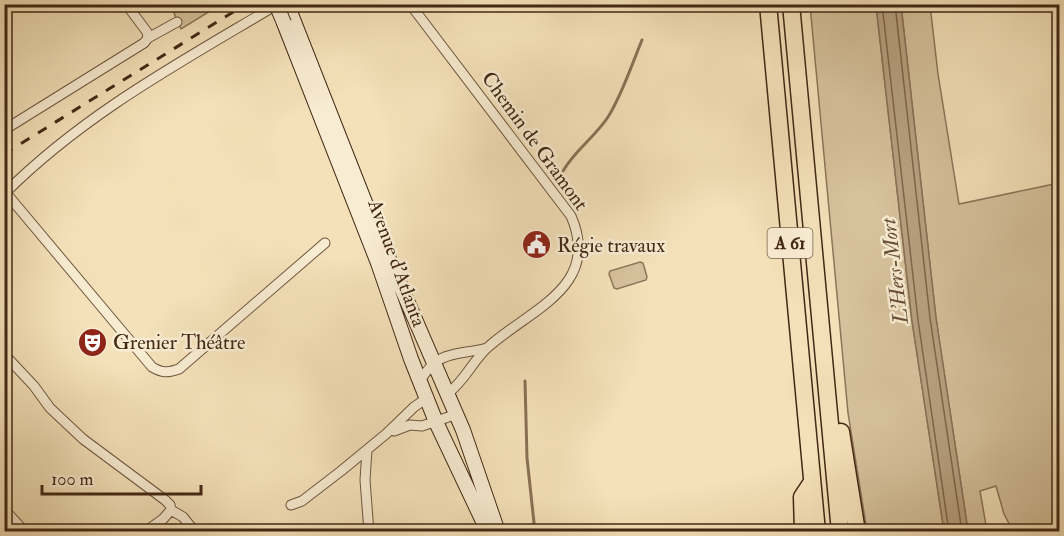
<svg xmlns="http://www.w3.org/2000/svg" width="1064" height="536" viewBox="0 0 1064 536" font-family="'IM FELL Double Pica',serif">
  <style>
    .green { fill: #d6c29d; stroke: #8c7559; stroke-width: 1.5 }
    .water { fill: #b8a281; stroke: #897156; stroke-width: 1.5 }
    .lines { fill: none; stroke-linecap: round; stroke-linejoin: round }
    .shore { stroke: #7e654b; stroke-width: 1.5 }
    .stream { stroke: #897156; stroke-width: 3 }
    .street-casing { stroke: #6f563e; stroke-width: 11 }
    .secondary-casing { stroke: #432815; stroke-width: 16 }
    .highway-casing { stroke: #432815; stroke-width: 19 }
    .street { stroke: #f8ecd2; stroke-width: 9 }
    .secondary { stroke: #f8ecd2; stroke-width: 14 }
    .highway { stroke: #f4e1b9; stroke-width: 16 }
    .rail { stroke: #432815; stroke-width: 3; stroke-dasharray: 10 10; stroke-linecap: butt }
    .secondary-bridge-casing { stroke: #432815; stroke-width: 16; stroke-linecap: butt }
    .secondary-bridge { stroke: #f8ecd2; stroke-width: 14 }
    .labels { text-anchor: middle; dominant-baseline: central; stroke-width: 5; stroke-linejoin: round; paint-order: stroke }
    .shield { fill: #f8ecd2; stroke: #79634e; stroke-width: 1.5 }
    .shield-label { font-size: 18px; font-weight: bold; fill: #432815 }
    .street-label { font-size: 20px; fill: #432815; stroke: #f8ecd2 }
    .poi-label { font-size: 20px; fill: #432815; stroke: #f8ecd2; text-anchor: start }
    .water-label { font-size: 21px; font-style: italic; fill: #664d35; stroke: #f8ecd2 }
  </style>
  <rect width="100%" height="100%" fill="#f4e1b9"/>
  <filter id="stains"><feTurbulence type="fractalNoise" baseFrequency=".00333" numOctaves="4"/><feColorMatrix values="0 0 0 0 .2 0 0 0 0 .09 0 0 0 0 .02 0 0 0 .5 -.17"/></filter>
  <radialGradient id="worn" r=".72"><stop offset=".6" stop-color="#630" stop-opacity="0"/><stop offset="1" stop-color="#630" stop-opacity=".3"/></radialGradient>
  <!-- green -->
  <path class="green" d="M186 5H220L181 29 174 13Z
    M810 5H876L912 321 944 531H867L848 413Z
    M901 5H930L938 74 959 204 1059 183V531H1013L1004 514 996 486 980 491 987 531H968L936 318Z
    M640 262 643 263 647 277 646 280 617 289 614 288 609 274 610 271Z"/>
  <!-- water -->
  <path class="water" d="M876 5H901L936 318 968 531H944L912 321Z"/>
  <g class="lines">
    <!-- shore -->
    <path class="shore" d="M882 4 918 320 949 532
      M895 4 930 318 962 532"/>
    <!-- stream -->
    <path class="stream" d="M563 171C575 150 595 137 608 117 622 95 632 64 642 40
      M525 381 527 458 535 532"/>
    <defs>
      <path id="street" d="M410 4 571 216C602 287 530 309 487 348 472 362 464 382 448 393
        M148 38 177 22
        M4 130 144 43 148 38 147 32 126 4
        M6 193 152 367C162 373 168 373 179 369L325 243
        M4 194C85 113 181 62 278 4
        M4 354 34 386 50 408 83 439 165 500 170 505 171 510 183 517 195 532
        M420 381C439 349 456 356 487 348
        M394 431 410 425 422 426 457 414
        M367 450 365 480 369 532
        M291 505 302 501 341 471 386 434 414 407 427 398
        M4 509 25 532
        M145 532 163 519 171 510"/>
      <path id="secondary" d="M287 4 372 220 463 430 498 532
        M284 23 378 263 411 359 436 422 488 532"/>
      <path id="highway" d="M768 4 817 532
        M791 4 840 532
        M841 432 857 532
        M803 532 802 497 812 482"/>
    </defs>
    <!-- street casing -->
    <use href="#street" class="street-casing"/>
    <!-- secondary casing -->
    <use href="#secondary" class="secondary-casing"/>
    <!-- highway casing -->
    <use href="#highway" class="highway-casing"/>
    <!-- street -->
    <use href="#street" class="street"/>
    <!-- secondary -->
    <use href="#secondary" class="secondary"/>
    <!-- highway -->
    <use href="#highway" class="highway"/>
    <!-- rail -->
    <path class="rail" d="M4 154 246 4"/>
    <defs>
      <path id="secondary-bridge" d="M276 4 284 23"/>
    </defs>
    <!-- secondary-bridge casing -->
    <use href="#secondary-bridge" class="secondary-bridge-casing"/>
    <!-- secondary-bridge -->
    <use href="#secondary-bridge" class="secondary-bridge"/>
  </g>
  <!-- icons -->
  <defs>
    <symbol id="civic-disc" viewBox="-11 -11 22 22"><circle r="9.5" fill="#8f2418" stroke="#f8ecd2"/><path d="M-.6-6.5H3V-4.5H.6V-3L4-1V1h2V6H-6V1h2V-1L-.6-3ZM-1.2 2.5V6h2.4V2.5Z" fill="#fff"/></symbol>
    <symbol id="theatre-disc" viewBox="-11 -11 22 22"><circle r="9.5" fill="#8f2418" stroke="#f8ecd2"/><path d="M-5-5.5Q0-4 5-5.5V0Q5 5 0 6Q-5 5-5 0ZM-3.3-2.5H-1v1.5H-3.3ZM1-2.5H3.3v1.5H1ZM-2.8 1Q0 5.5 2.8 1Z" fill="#fff"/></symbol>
  </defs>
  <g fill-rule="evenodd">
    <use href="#civic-disc" x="520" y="228" width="33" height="33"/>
    <use href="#theatre-disc" x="76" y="326" width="33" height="33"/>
  </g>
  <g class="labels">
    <!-- shield labels -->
    <rect class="shield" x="767.5" y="228" width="45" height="30" rx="4.5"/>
    <g class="shield-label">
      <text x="790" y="243">A 61</text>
    </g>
    <!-- street labels -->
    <g class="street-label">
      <text transform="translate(535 141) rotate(54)">Chemin de Gramont</text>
      <text transform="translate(397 263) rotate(70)">Avenue d'Atlanta</text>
    </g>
    <!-- poi labels -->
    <g class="poi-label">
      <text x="557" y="245">Régie travaux</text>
      <text x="113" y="342">Grenier Théâtre</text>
    </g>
    <!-- water labels -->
    <g class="water-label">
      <text transform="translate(895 271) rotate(-97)">L'Hers-Mort</text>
    </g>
  </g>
  <!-- margin -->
  <rect width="1064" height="536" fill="none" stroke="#f4e1b9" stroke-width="24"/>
  <rect x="6" y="6" width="1052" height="524" fill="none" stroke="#432815" stroke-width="3"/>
  <rect x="12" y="12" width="1040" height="512" fill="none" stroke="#432815" stroke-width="1.5"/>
  <!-- scale -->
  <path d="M42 485v9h159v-9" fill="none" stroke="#432815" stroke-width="3"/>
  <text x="51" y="485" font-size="18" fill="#432815" stroke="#f8ecd2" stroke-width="4.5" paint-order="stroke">100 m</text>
  <rect width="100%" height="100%" filter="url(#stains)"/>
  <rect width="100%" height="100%" fill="url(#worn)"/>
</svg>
